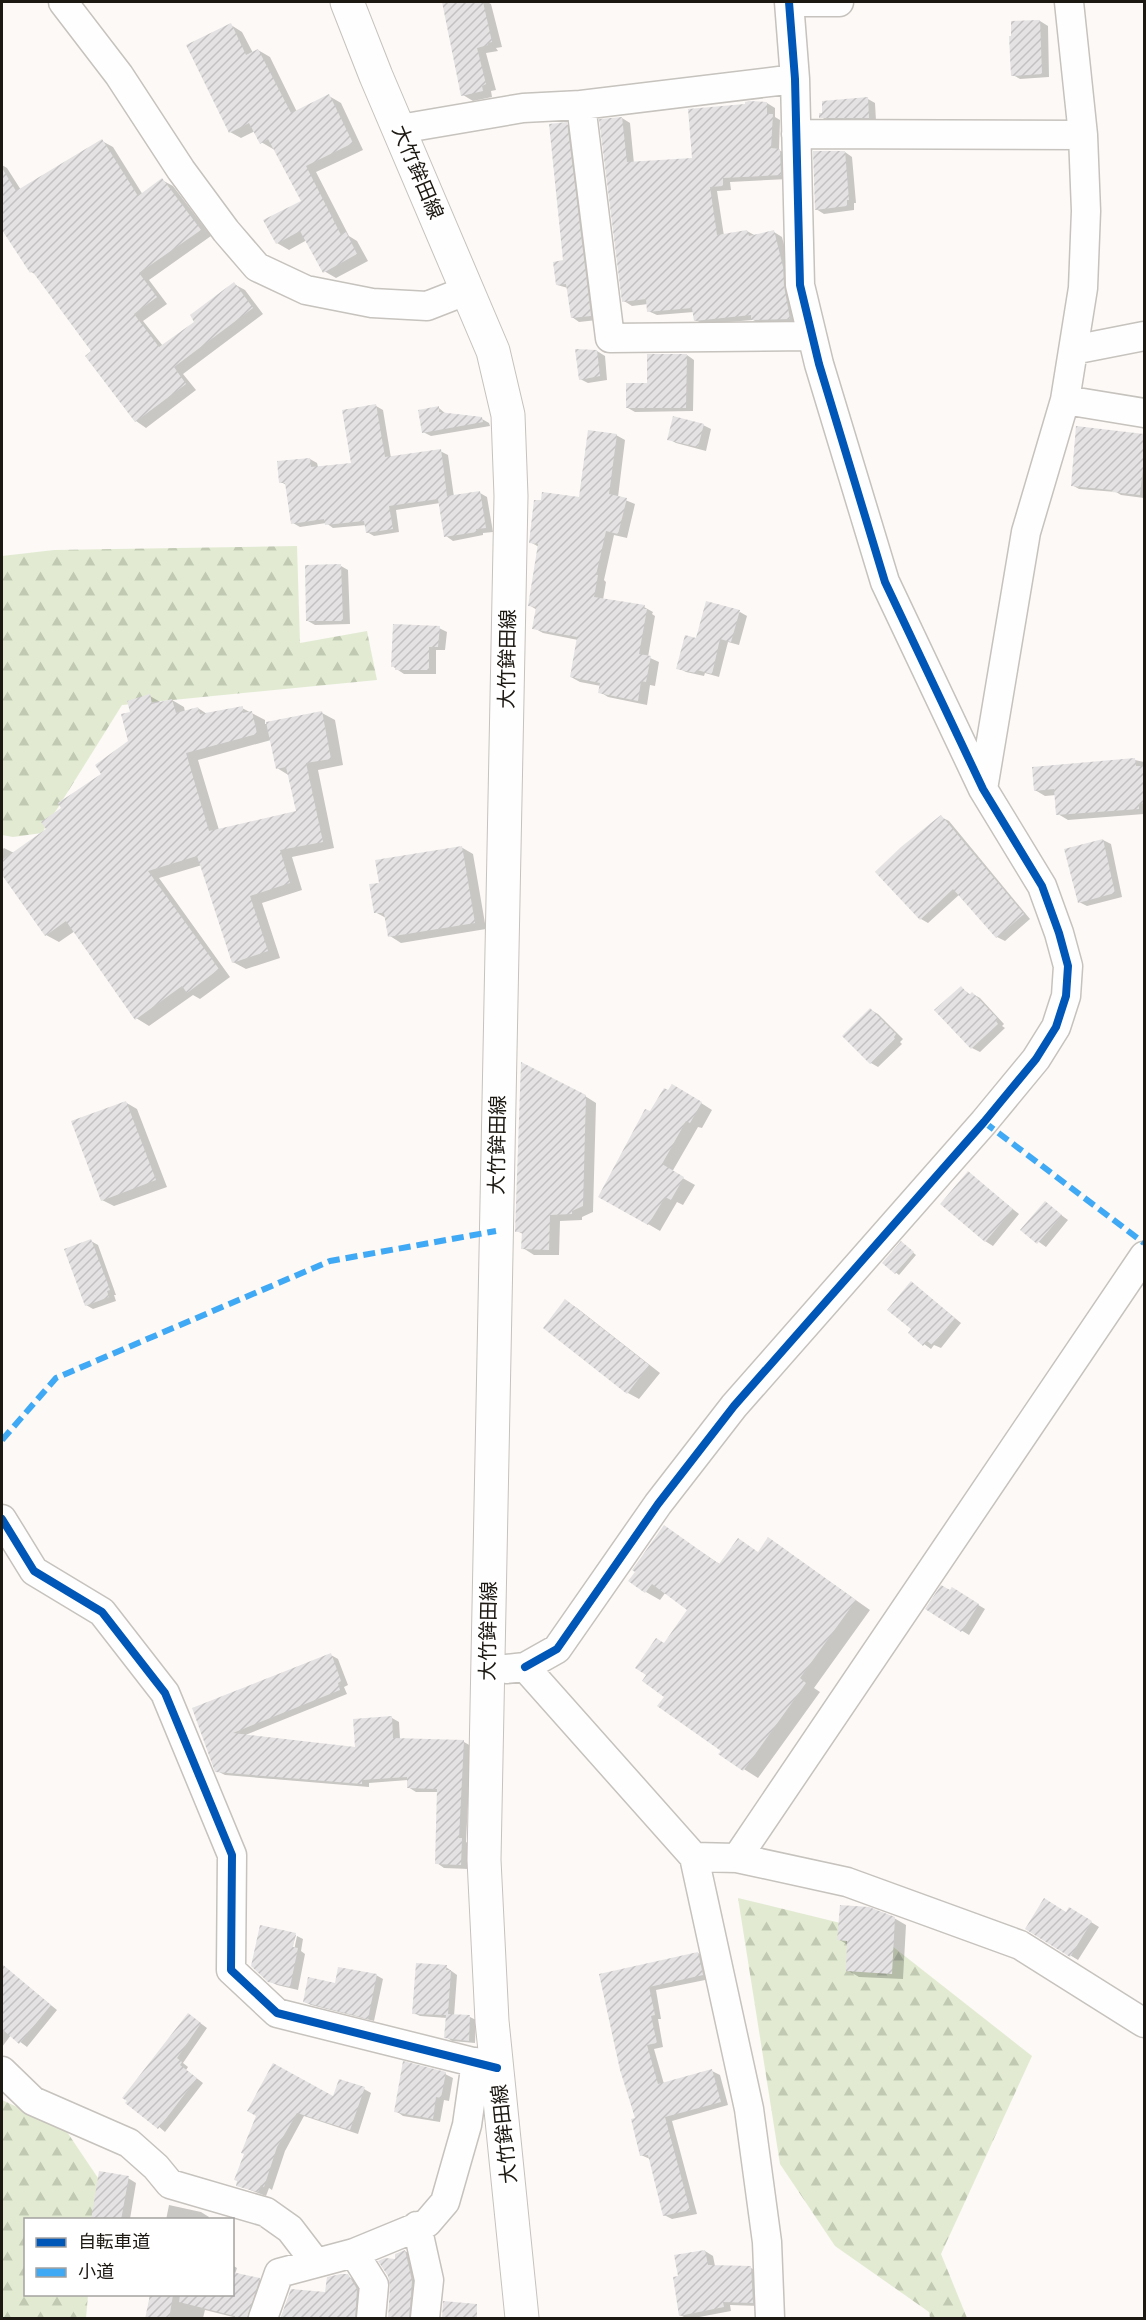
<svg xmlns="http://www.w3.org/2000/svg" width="1146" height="2320" viewBox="0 0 1146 2320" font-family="'DM Sans','Noto Sans JP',sans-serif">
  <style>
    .forest { fill: url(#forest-firs) }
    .shadow { fill: #0003; fill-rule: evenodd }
    .building { fill: url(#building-hatch) }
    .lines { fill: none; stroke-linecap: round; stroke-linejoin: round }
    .minor-casing { stroke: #c6c2bd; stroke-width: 31 }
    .major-casing { stroke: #c6c2bd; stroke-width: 35 }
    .minor { stroke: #fffefe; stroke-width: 28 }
    .major { stroke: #fffefe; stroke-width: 33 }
    .quiet { stroke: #3fa9f5; stroke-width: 6; stroke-dasharray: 12 6; stroke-linecap: butt }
    .cycleway-casing { stroke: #fff; stroke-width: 11 }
    .cycleway { stroke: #0057b8; stroke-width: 8 }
    .labels { text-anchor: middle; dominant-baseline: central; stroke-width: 6; stroke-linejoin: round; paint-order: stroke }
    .street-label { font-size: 20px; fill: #1c1812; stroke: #fff }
  </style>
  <defs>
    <pattern id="forest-firs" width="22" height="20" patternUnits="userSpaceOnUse" patternTransform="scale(1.5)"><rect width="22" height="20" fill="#e2ebd2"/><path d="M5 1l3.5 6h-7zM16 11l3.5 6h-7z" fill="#c1c9b3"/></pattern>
    <pattern id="building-hatch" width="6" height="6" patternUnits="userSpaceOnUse" patternTransform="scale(1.5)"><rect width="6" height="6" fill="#e5e2e4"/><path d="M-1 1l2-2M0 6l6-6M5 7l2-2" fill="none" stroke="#c4c1c3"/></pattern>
  </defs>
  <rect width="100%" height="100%" fill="#fcf9f6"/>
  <!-- forest -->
  <path class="forest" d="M297 546 300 643 367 631 377 680 122 705 42 833 13 837 2 835V556L54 550Z
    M738 1898 873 1931 1032 2056 941 2254 967 2318H930L929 2312 835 2246 780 2164Z
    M2 2100 65 2129 98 2178 94 2219 26 2220V2294L88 2295 86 2318H2Z"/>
  <!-- shadow -->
  <path class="shadow" d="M444 2H487L491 4 502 47 496 48 498 51 486 53 496 90 491 91 492 97 473 101 463 95Z
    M1040 21 1048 26 1049 77 1020 79 1013 75 1012 22Z
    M231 25 242 32 253 53 258 50 270 57 297 112 329 96 341 103 363 150 316 172 349 236 357 241 368 261 336 278 324 271 307 240 289 250 277 243 303 201 275 148 273 149 261 142 255 131 241 138 230 132Z
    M868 99 875 103 876 121H828L821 117Z
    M767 103 775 108V117L780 120 779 150 788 155 789 179 730 182 731 190 717 191 724 236 747 231 756 236 774 232 782 237 791 272 797 323 761 324 753 320 704 324 695 320 694 312 657 315 648 311V304L632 306 624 301 622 118 630 123 634 164 694 160Z
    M566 124 574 128 597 320 579 322 572 317 568 288 557 285 565 261Z
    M102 141 113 147 143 195 162 180 173 186 211 236 149 280 167 304 143 321 163 346 197 322 234 284 245 290 263 314 183 374 196 390 146 428 136 421 93 351 37 275 31 272 2 227V165L7 168 21 190Z
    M845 152 852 157 856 203H854V210L824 214 816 209Z
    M597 351 605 356 607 380 588 383 580 379Z
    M687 355 694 360 693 411 635 412 628 408 648 385Z
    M376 406 383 410 391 458 440 451 448 455 454 497 480 493 487 497 493 532 483 533V535L453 541 446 536 440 503 396 510 399 532 374 536 367 532 366 525 333 528 326 523 300 527 293 523 288 486 281 482 310 459 317 463 318 467 352 464Z
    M439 408 446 414 482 419 489 423 490 426 431 436 423 432Z
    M703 425 711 429 706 451 676 443 669 439Z
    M1077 427 1144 435V498L1121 495 1116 492 1079 489 1072 485Z
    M616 435 625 440 618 497 635 504 627 538 614 535 604 580 606 582 603 600 644 607 653 612 652 614 655 616 648 657 659 662 655 686 650 685 647 705 608 697 600 692 601 686 580 682 571 677 578 640 543 633 534 628 537 610 529 605 539 547 530 542 581 498Z
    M341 566 348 570 350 624 315 625 308 621Z
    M740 612 747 616 739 645 728 642 719 677 705 673 704 676 686 672 678 668 697 639Z
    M439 628 447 632 445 650H436V674H404L392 666Z
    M150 696 162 703 172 700 184 707 185 712 198 708 207 714 242 708 265 720V724L322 713 335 720 343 765 318 770 334 848 292 857 302 890 262 903 280 958 246 969 233 962 202 865 159 878 230 977 200 999 193 995 149 1026 136 1018 75 931 59 942 46 935 2 874V850L4 848 14 853 48 829 103 774 130 742 132 713ZM271 740 277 768 290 776 298 812 219 830 198 760Z
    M1135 760 1144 762V814L1068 820 1058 814 1056 795 1045 796 1035 790Z
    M941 817 949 821 1030 919 1005 941 997 937 960 894 928 923 921 919 877 872Z
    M1103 840 1111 844 1122 897 1087 906 1079 902Z
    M461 847 473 854 486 929 401 943 390 936 386 918 375 912 381 884Z
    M961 988 971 995 973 994 980 998 1004 1024 1002 1026 1005 1028 980 1052 972 1048 936 1010Z
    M871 1010 878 1014 903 1039 900 1042 902 1044 878 1067 871 1063Z
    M684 1092 712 1110 702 1128 698 1127 672 1172 695 1185 683 1205 677 1202 660 1231 600 1196 650 1113Z
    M585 1096 596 1103 593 1212 582 1217V1220L560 1221 559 1255H534L523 1248V1234L517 1231Z
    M125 1102 137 1109 167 1187 114 1206 102 1200Z
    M968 1173 1019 1214 993 1246 985 1241Z
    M1045 1203 1068 1220 1046 1247 1022 1230Z
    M91 1241 98 1245 116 1295H114L116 1301 93 1309 86 1305Z
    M904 1245 916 1255 899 1275 884 1263Z
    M918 1288 961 1323 941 1348 934 1345 931 1349 924 1344 913 1329Z
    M566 1301 577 1308 660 1373 639 1399 628 1393Z
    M664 1527 721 1565 759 1553 769 1539 870 1610 814 1688 820 1692 758 1778 720 1754 723 1750 666 1696 665 1644 689 1609 666 1592 660 1600 646 1592Z
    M952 1589 985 1609 969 1635 927 1609Z
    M331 1655 338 1659 348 1685 344 1687 347 1694 243 1736 356 1749 392 1718 399 1722 400 1739 464 1742 471 1746 466 1842 469 1844V1869L444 1868 437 1863 439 1792H416L408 1787V1780L369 1783V1787L225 1775 217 1771 194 1709Z
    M1070 1909 1099 1927 1078 1960 1027 1929 1067 1913Z
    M894 1918 906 1925 903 1979 859 1977 847 1970 848 1945 838 1939Z
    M261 1927 296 1935 290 1954 293 1955 297 1936 303 1939 301 1951 305 1954 298 1990 277 1985 269 1981Z
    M698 1953 705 1958 710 1979 656 1990 661 2019H658L663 2047 654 2049 664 2084 712 2071 720 2075 728 2105 672 2121 697 2214 672 2219 664 2215 650 2159 641 2155 637 2119 601 1976Z
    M446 1967 457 1975 454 2016 470 2017 476 2020 475 2043 452 2041 446 2037 447 2018 420 2016 414 2013Z
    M6 1969 57 2010 27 2047 11 2035 2 2047V1974Z
    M376 1975 383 1979 374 2021 311 2005 305 2002 337 1985Z
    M195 2019 207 2028 183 2063 188 2067 186 2070 203 2083 165 2132 129 2101Z
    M445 2074 453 2078 449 2101 444 2100 440 2122 403 2116 396 2111Z
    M364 2089 371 2093 358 2134 304 2116 285 2151 272 2190 269 2188 266 2196 237 2185 258 2116Z
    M128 2178 136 2183 130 2219 133 2220H93Z
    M169 2205 201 2212 209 2217 208 2220H166Z
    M405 2251 412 2255 419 2286 416 2318H389L396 2260Z
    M705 2251 713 2256 715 2266 751 2268 759 2272 760 2306 730 2305 731 2311 694 2318H686L680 2315V2277Z
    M232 2265 237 2268 235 2274 259 2279 267 2284 257 2318H237L205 2310 203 2318H147L150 2294H232Z
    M347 2276 355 2280 364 2294 361 2318H282L327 2293Z"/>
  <!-- building -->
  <path class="building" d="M442 2H483L492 42 487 43 488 45 477 48 486 84 482 86 483 91 461 96Z
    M1040 20 1042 74 1011 76 1009 36H1011V21Z
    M231 23 246 55 258 49 291 113 329 94 353 143 306 166 341 235 346 232 357 254 323 273 300 231 276 244 263 220 301 201 268 139 260 144 249 123 229 133 186 45Z
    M868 97 869 118H819V113H822V101Z
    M749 101 767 102V114H773L771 148 780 149 781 175 723 178V186L710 187 717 235 747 230 749 236 774 230 783 267 784 286 790 319 751 320V315L694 321 692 308 647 312 646 299 622 302 599 119 622 117 627 162 692 158 688 109 745 104V102Z
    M567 122 591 316 571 318 566 284 556 285 553 262 563 260 549 124Z
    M102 139 138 196 162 178 201 230 139 273 157 297 134 314 159 347 194 322 190 315 234 282 253 308 174 367 186 384 135 422 85 356 91 351 32 271 30 273 2 230V168L16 191Z
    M813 151H845L849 200H847V206L815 210Z
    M575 349 597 350 600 376 579 380Z
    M647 354H687L686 408H626V383H647Z
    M376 404 385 457 441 449 447 496 480 491 486 528 476 529 477 532 444 537 438 499 389 506 393 529 366 533 364 521 325 525 324 519 291 524 285 483H279L277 461 310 458 311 467 351 463 342 410Z
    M439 406V412L482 417 483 422 422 433 418 410Z
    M673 416 704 424 698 447 667 440Z
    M1076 426 1144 434V459L1140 495 1112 492V490L1071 486Z
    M588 430 617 434 609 494 627 498 618 534 606 531 596 575H598L594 597 645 605 644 609H647L639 654 651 656 646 682 641 681 638 701 598 693 600 683 570 677 577 637 532 629 536 607 528 606 538 544 529 543 534 500H541L542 492 579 497Z
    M341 564 343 621H306L305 565Z
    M706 601 740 610 731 642 720 639 712 674 697 670 696 673 676 669 685 635 696 638Z
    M393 624 440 626 438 647H429V670H395V667H391Z
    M150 694 152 704 172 699 176 713 198 707 200 714 243 706V713L252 711 257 734 186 753 209 831 296 811 286 767 276 769 266 722 322 711 331 759 306 763 323 842 280 850 290 883 250 896 268 951 232 963 197 856 148 871 219 969 187 993 182 986 135 1020 66 921 45 936 2 875V860L46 829 41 822 61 808 58 803 101 774 95 765 128 741 121 714 130 712 127 701Z
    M1135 758 1136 766H1144V803L1139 804V809L1056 815 1054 789 1034 791 1032 767Z
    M941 815 1024 914 996 938 953 889 920 920 875 872 901 847Z
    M1103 839 1115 893 1078 903 1064 849Z
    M462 846 475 923 388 937 384 913H374L369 884 379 883 375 860Z
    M961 986 969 995 972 992 998 1019 996 1021 998 1024 971 1049 934 1010Z
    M870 1008 896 1034 894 1037 895 1039 870 1064 842 1036Z
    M521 1062 586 1095 583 1206 572 1211V1214L550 1215 549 1250 521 1249 522 1232H515Z
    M672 1084 702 1102 690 1123 686 1121 662 1164 684 1177 671 1200 665 1197 648 1225 598 1197 645 1109 650 1111 664 1088 668 1090Z
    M126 1101 156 1180 101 1201 71 1121Z
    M968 1171 1013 1209 985 1242 940 1204Z
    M1045 1201 1062 1215 1037 1244 1020 1230Z
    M91 1239 110 1290 107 1291 109 1297 85 1306 64 1249Z
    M901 1241 914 1252 895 1274 882 1263Z
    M911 1281 955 1318 932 1345 927 1341 923 1346 908 1333 911 1329 887 1310Z
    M565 1299 649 1365 627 1394 543 1328Z
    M664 1525 719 1564 738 1538 758 1552 768 1537 856 1600 800 1678 806 1683 743 1771 718 1754 721 1751 657 1706 664 1697 642 1681 646 1675 635 1668 656 1638 664 1643 687 1610 652 1584 645 1593 628 1581 635 1572 632 1570Z
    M941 1585 950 1590 952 1587 979 1604 961 1632 925 1609Z
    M331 1653 341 1681 338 1683 340 1690 233 1733 355 1747 353 1719 392 1716 393 1738 464 1740 459 1838H462L461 1865 435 1864 437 1789 407 1788V1777L362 1780V1784L215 1772 192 1708Z
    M1044 1898 1066 1912 1069 1907 1092 1921 1070 1957 1025 1929Z
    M840 1905 869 1907 895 1917 892 1974 846 1971 847 1941 837 1940Z
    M260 1925 296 1933 293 1947 298 1948 290 1987 268 1982 251 1966Z
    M698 1952 703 1975 649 1987 655 2015 651 2016 657 2043 647 2045 658 2084 712 2069 721 2102 665 2117 690 2210 663 2216 648 2155 640 2156 631 2119 635 2118 620 2070 599 1974Z
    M416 1963 447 1965 446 1970H451L448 2014 470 2015 469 2041 444 2038 446 2015 412 2014Z
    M2 1964 51 2005 19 2044 2 2029Z
    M338 1967 377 1974 368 2019 303 2002 308 1977 335 1983Z
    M188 2013 201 2023 177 2058 182 2062 180 2065 197 2078 158 2129 125 2103 127 2101 122 2098Z
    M403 2061 446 2072 441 2098 436 2097 433 2119 394 2112Z
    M273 2063 333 2096 339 2079 365 2087 350 2130 297 2113 277 2147 264 2187 261 2185 258 2192 236 2186 237 2181 234 2180 244 2154 241 2153 256 2116 247 2111Z
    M99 2171 129 2176 121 2220H91Z
    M405 2250 412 2281 409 2319H388L390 2286 388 2276 378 2261 385 2258 395 2259V2254Z
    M705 2250 708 2265 751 2266 753 2303 723 2302 724 2307 679 2316 673 2277 678 2276 674 2255Z
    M232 2272 260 2278 247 2319H235V2316L179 2302 180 2295H232Z
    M341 2274H348L357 2289 355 2319H280L291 2289 325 2292 327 2277Z
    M150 2295H173L169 2319H145Z
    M443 2301 477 2304V2319H442Z"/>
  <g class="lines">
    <defs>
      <path id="minor" d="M63 2 119 75 181 170 226 231 257 267 306 290 372 303 427 306 468 290
        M789 2H839
        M581 105 610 338 812 336
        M400 129 523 108 581 105 795 79
        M796 134 1083 135
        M1073 350 1144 336
        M1065 400 1144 413
        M983 789 1026 532 1065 400 1083 288 1086 211 1083 135 1069 2
        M2 1519 34 1571 102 1612 165 1693 232 1855 231 1970 277 2013 497 2068
        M525 1667 557 1649 658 1504 734 1406 984 1122 1036 1059 1056 1027 1066 996 1068 966 1059 933 1042 886 983 789 885 582 819 364 800 285 795 79 789 2
        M506 1669 525 1667 694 1857 749 2109 767 2242 770 2318
        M694 1857 737 1858 847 1882 1020 1945 1144 2023
        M737 1858 1144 1256
        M2 2071 33 2101 129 2143 156 2167 170 2184 266 2212 290 2229 316 2263
        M417 2226 429 2280 425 2318
        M354 2253 374 2285 371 2318
        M263 2318 279 2273 354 2253 427 2223 445 2202 467 2125 476 2062"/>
      <path id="major" d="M347 2 376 76 493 351 508 415 511 496 484 1860 492 2021 522 2318"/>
    </defs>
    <!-- minor casing -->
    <use href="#minor" class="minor-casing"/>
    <!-- major casing -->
    <use href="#major" class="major-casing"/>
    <!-- minor -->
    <use href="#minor" class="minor"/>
    <!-- major -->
    <use href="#major" class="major"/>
    <!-- quiet -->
    <path class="quiet" d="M984 1122 1144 1243
      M2 1440 56 1378 330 1261 496 1231"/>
    <defs>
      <path id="cycleway" d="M2 1519 34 1571 102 1612 165 1693 232 1855 231 1970 277 2013 497 2068
        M525 1667 557 1649 658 1504 734 1406 984 1122 1036 1059 1056 1027 1066 996 1068 966 1059 933 1042 886 983 789 885 582 819 364 800 285 795 79 789 2"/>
    </defs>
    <!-- cycleway casing -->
    <use href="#cycleway" class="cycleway-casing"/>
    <!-- cycleway -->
    <use href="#cycleway" class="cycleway"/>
  </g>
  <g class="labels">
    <!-- street labels -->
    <g class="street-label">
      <text transform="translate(418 172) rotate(67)">大竹鉾田線</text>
      <text transform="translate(507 659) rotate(-89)">大竹鉾田線</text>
      <text transform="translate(497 1145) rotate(-89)">大竹鉾田線</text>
      <text transform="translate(488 1631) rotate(-89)">大竹鉾田線</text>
      <text transform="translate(504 2134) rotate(-96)">大竹鉾田線</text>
    </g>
  </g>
  <!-- border -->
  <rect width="1146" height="2320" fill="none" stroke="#1c1812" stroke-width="6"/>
  <!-- legend -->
  <rect x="24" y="2218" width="210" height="78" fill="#ffffff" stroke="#a4a3a0" stroke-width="1.5"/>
  <rect x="36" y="2238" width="30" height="9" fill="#0057b8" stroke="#a4a3a0" stroke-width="1.5"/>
  <text x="78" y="2248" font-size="18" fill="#1c1812">自転車道</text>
  <rect x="36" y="2268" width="30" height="9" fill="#3fa9f5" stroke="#a4a3a0" stroke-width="1.5"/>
  <text x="78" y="2278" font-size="18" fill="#1c1812">小道</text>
</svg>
